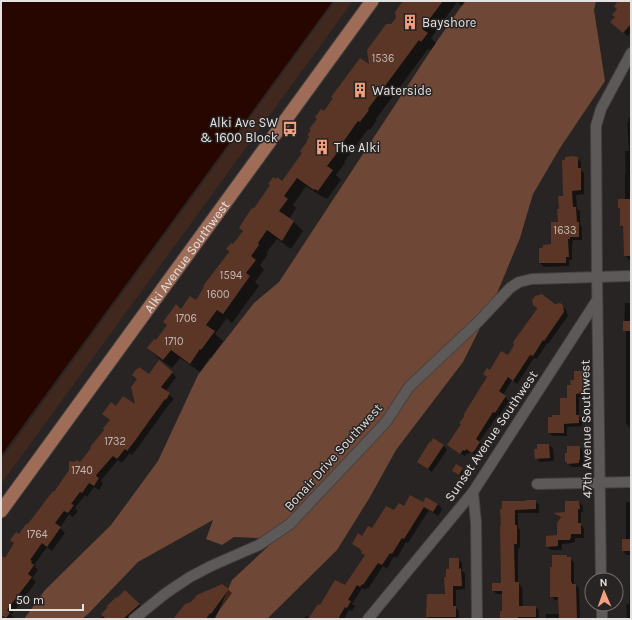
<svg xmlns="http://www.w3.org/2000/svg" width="632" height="620" viewBox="0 0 632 620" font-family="Karla,sans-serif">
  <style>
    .green { fill: #40281e }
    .forest { fill: #6f4736 }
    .water { fill: #270600 }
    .pier { fill: #272423 }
    .shadow { fill: #0007 }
    .building { fill: #5b3525 }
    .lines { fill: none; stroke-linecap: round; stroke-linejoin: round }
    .minor-casing { stroke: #43403f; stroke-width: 12 }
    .major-casing { stroke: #43403f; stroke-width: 15 }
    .minor { stroke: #5d5958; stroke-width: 10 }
    .major { stroke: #9e6c57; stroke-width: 13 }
    .labels { text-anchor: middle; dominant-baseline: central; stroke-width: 3; stroke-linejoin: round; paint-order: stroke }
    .number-label { font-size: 11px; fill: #c2b7b2 }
    .poi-label { font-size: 13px; fill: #e4e2e1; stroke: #272423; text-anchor: start }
    .street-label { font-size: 13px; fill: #e4e2e1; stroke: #272423 }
  </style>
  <rect width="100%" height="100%" fill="#272423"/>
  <!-- green -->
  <path class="green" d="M333 1H353L1 484V456Z"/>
  <!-- forest -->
  <path class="forest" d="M465 1H596L594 10 605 81 560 148 533 194 520 238 495 298 463 362 396 450 370 497 337 550 267 619H215L232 580 276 539 234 537 222 545 206 539 213 520 138 562 89 613 82 619H24L45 590 111 525 158 461 198 375 254 303 279 282 435 44Z"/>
  <!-- water -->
  <path class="water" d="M1 1H333L1 456Z"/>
  <!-- pier -->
  <path class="pier" d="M333 1H335L334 2 3 457 1 458V456Z"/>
  <!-- shadow -->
  <path class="shadow" d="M404 1H466L462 6 457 2 431 38 436 43 431 50 428 49 376 119 377 120 370 130 368 129 344 162 345 163 336 175 341 180 327 199 324 197V198L306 186 293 205 296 208 289 219 294 222 303 231 291 249 277 239 266 253 268 254 260 265 264 270 255 282 259 286 232 323 227 318 215 334 223 341 211 358 210 357 200 372 180 358 172 368 157 357 148 348 156 341 182 310 196 302 233 246 282 182 303 153 308 142 324 112 370 66 391 25 397 18Z
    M620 1H631V31L628 36 615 26 616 17Z
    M631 117V260H629L625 255V229L621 226V210L619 208 625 200V173H626L625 151H629L627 122H629L628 118Z
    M577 158 581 162V170L584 173V194L576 195 577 209 580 211V225L582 227V240H573V243H572V260H569V266L544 267 540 263 552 245 559 223 560 210Z
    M625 303H631V429L626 424V332L624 330Z
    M555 305 562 306 566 310 568 316 548 344 547 343 537 359 534 358 517 384 512 380 503 395 509 401 499 416 498 415 479 442 483 446 476 456 470 452 469 454 467 453 465 456 452 448 462 424 488 378 484 374 490 371 508 357Z
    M172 372 176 377 166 391 174 399 171 403H170L139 446 132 455 130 453 122 463 118 460 102 479 101 481 103 483 99 490 94 487 87 497 85 495 75 508 78 511 73 517 69 514 60 528 65 533 59 541 52 551 47 547 34 565 36 566 35 567 38 570 32 578 36 582 11 615 14 618 13 619H7L1 615V556L5 559 19 535 29 525 54 493 80 463 106 430 111 420 116 407H137L149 375Z
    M583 372 587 376V397H579V417L582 419V426L567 427V436H553L549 433 561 416 568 399 572 386Z
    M434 440 444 446 447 450 432 472 422 465Z
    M549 445 553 448 554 461 540 462 536 458 538 450Z
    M579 447 583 451 584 463H582V467H572L566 462Z
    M456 465 464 471 461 476 454 472Z
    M427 498 438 504 442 509 438 516 429 510 408 543 406 542 397 558 394 556 387 569 383 566 368 589 366 588 365 590 362 588 352 604 355 606 352 611 349 610 344 619H304L306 616 310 618 320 606 345 587 366 556 362 552V551L353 544 394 512 404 507 423 504Z
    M535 501 539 505V513H518V528L520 530V548H518V583L522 587 523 607H535L539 610V619H502L503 612V594H497L493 591 502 582 501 510Z
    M579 502 583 506V512H581V525L584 528V538H575V542H573V543L562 544V550H551L547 547 558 536 561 518 556 514 566 513Z
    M626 502H631V555H627L623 551 626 540Z
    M553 556H567L574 562V585H576L579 588 580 619H546V614H560L559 600H555L551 596Z
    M458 559 462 563V571L465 573V589L456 590V608L459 611V619H429L427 617 428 595H446L450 570Z
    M630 579H631V619H627L626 604H629Z
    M228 589 232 593 213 619H174Z
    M125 591 143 608 131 619H100L104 616 109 608 107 607 116 598 117 599Z"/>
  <!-- building -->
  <path class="building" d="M403 1H443L422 29 428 33 421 42 419 40 368 109 369 110 360 122 358 121 336 152 337 153 327 166 333 170 318 191 315 189 314 190 297 178 284 196 288 199 279 211 294 221 282 241 267 230 258 243 259 245 251 256 256 260 246 273 250 276 223 314 217 310 206 325 215 331 201 350 200 349 190 364 171 350 163 360 147 348 154 339 156 340 167 325 163 322 176 304 181 309 190 296 196 300 204 287 203 286 229 252V251L226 249 231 243 233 244 243 231 239 228 251 209 255 207 270 185 268 184 273 177 276 179 277 177 282 181 302 153 300 151 307 142V140L309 137 308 134 311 130 309 129 317 119 315 117 321 109 324 111 333 98 331 97 360 58 369 64 367 50 386 24H391L396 18 395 12Z
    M618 1H631V24L623 33 610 22 615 17 612 15 617 9 614 6Z
    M572 156 578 157V168H581V190L572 191 573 207H576L577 222H579V237H570V239H568L569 257H566V263H539V248H543V245L551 244V222H558L557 209H559L558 196H563L562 160H565V157Z
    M618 199H631V256H624L623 226H620V208H618Z
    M542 294 555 304 560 303 563 305 564 312 544 341 543 340 533 356 530 355 513 381 508 377 499 391 506 396 495 413 493 412 476 439 480 442 475 450 472 453 466 449 465 451 463 450 460 454 447 445 461 424 459 423 464 417V414L487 377 483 374 487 368 490 370 501 351 508 355 514 345 513 342 537 309V308L533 305 532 300 535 296Z
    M623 321H631V331H623Z
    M159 360 173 372 161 387 170 393 166 400 165 399 134 442 127 451 125 449 117 459 113 456 97 474 96 476 99 478 94 486 89 483 82 493 80 492 71 504 74 505 68 513 64 511 55 523 61 527 47 547 42 543 30 560 32 561 31 563 34 565 28 574 32 577 7 610 10 613 6 618 3 616 1 618V555L5 558 14 543 10 540 16 532 19 534 26 524H28L46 500 53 491 54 492 69 470V461L75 462 76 460 80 462 91 448 90 447 104 430 103 428 110 420 102 414 111 402 116 406 123 396 135 404 131 387 137 379 132 375 137 368 138 369 139 367 149 374Z
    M574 371H584V393L576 394V415H579V423L564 424V433H548V417H552V415H560V398H567V385H571L570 380H574Z
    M433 438 444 445 428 469 417 462 430 441 431 442Z
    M537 444H549L550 458 535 459 534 449H537Z
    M567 446H580V460H579V463L567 464V462H565V453H567Z
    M456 464 463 468 459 475 452 471Z
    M410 495 423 502 426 497 438 504 433 512 424 507 404 539 402 538 392 554 390 553 382 565 378 563 363 585 362 584 360 587 357 585 348 600 351 601 347 608 345 607 338 619H308L318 604 320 605 335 580 345 585 365 555 361 553 362 551 359 549H360L352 544 358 533 362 536 368 526 372 528 386 506 394 510 399 503 404 506Z
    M526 500H536V509L515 510V525H517V544H514L515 582H519V606H536V617H518V619H500V611H502V591H492V583H500L501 582 500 525H501L500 509H502V501H526Z
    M565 501H579L580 509H578V523H581V534H571V538H570V540H558V546L546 547V536L557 535V523L561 517 553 513 565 512Z
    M622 539H631V551H622Z
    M552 555H567V557H571V582H572V584H576L577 619H559L558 597H550V567H552Z
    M449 558H459V569L461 568 462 586H453V606H456V617H426L427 594H445L444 577H446V569H449Z
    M222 584 229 589 211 614 210 613 206 619H173L185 604 191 602 197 595Z
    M125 590 140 604 123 619H106L101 614 108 607H106L116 597 117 598Z"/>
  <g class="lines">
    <defs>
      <path id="minor" d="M537 484 631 482
        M473 492 476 522 477 619
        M601 580 597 277 596 126 601 109 631 53
        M602 604V619
        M134 619 166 593 190 577 211 566 259 545 290 524 386 422 409 387 479 321 510 288 519 282 532 279 631 276
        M368 619 473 492 597 300"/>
      <g id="major">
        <path id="s1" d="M1 511 372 1"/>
      </g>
    </defs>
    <!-- minor casing -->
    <use href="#minor" class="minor-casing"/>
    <!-- major casing -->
    <use href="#major" class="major-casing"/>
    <!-- minor -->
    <use href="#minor" class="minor"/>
    <!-- major -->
    <use href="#major" class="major"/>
  </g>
  <!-- icons -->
  <defs>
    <symbol id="building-bare" viewBox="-9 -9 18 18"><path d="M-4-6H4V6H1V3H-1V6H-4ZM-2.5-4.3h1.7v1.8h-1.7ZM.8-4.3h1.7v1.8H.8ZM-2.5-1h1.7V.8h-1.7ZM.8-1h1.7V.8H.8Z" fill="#f2a07f" stroke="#272423" stroke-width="2.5" paint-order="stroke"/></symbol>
    <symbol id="bus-bare" viewBox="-9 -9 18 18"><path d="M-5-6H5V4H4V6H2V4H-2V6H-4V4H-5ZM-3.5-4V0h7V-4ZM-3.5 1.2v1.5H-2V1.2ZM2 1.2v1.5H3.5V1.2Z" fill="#f2a07f" stroke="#272423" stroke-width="2.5" paint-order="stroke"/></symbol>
  </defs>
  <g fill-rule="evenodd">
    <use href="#building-bare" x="399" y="11" width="22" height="22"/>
    <use href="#building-bare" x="349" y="79" width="22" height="22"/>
    <use href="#bus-bare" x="279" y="118" width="22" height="22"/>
    <use href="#building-bare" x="311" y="136" width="22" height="22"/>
  </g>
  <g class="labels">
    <!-- number labels -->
    <g class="number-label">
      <text x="383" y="58">1536</text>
      <text x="565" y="230">1633</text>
      <text x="231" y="275">1594</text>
      <text x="218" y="294">1600</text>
      <text x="186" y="318">1706</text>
      <text x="174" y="341">1710</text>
      <text x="115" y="441">1732</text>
      <text x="82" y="470">1740</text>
      <text x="37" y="534">1764</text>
    </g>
    <!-- poi labels -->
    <g class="poi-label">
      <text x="422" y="22">Bayshore</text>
      <text x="372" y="90">Waterside</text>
      <text x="278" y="122" text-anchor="end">Alki Ave SW<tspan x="278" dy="15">&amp; 1600 Block</tspan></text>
      <text x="334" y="147">The Alki</text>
    </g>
    <!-- street labels -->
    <g class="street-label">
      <text stroke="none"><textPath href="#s1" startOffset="315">Alki Avenue Southwest</textPath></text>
      <text transform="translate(586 429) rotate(-91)">47th Avenue Southwest</text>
      <text transform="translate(491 436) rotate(-56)">Sunset Avenue Southwest</text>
      <text transform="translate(333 457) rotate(-48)">Bonair Drive Southwest</text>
    </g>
  </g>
  <!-- border -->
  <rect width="632" height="620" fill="none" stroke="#e4e2e1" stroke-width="4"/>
  <!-- north arrow -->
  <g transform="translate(604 592) rotate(358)"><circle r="19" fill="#272423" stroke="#73706f"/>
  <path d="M0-3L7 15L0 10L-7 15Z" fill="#f2a07f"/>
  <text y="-6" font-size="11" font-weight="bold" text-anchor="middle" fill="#e4e2e1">N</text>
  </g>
  <!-- scale -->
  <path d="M10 604v6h73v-6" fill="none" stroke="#e4e2e1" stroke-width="2"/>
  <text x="16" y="604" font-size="12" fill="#e4e2e1" stroke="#272423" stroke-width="3" paint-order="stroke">50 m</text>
</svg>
